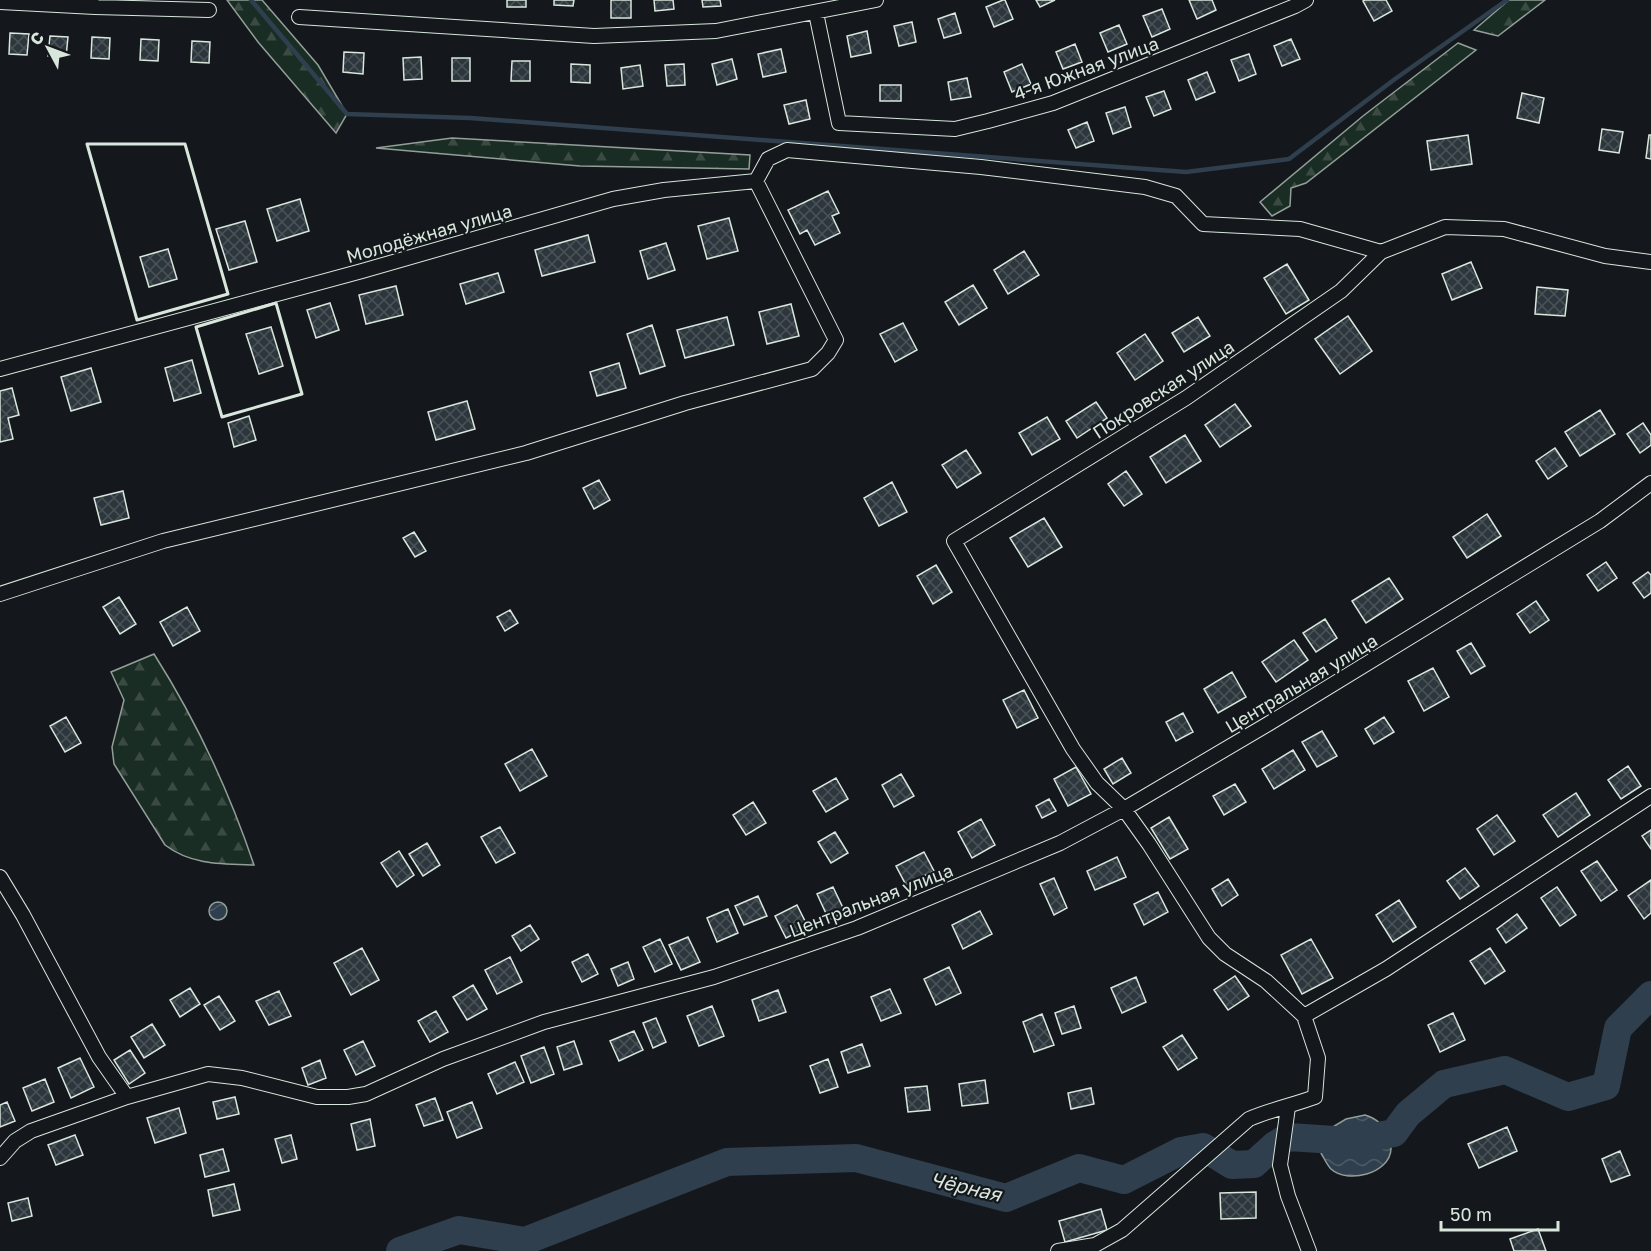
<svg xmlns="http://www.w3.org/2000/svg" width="1651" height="1251" viewBox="0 0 1651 1251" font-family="'Golos Text',sans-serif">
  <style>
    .forest { fill: url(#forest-firs); stroke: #939e99; stroke-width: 1.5 }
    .water { fill: url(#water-waves); stroke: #939e99; stroke-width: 1.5 }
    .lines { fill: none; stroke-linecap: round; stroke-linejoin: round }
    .stream { stroke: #2f3f4d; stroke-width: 4.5 }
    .river { stroke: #2f3f4d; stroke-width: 28 }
    .building { fill: url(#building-cross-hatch); stroke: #d8e6dc; stroke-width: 1.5 }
    .street-casing { stroke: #d8e6dc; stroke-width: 16 }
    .street { stroke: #14181c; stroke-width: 14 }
    .wall { stroke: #d8e6dc; stroke-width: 3 }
    .labels { text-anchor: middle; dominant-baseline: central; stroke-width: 4.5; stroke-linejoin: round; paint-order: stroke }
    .street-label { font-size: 18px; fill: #d8e6dc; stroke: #14181c }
    .water-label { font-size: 20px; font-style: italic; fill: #d8e6dc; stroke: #14181c }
  </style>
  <defs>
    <pattern id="forest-firs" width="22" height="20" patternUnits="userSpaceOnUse" patternTransform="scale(1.5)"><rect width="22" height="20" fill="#1a2d24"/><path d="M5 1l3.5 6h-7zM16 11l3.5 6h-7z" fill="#3b4b43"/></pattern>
    <pattern id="water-waves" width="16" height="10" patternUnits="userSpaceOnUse" patternTransform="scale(1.5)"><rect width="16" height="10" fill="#2f3f4d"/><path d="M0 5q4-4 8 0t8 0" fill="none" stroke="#4c5b66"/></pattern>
    <pattern id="building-cross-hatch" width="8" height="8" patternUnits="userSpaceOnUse" patternTransform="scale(1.5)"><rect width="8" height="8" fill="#2c363c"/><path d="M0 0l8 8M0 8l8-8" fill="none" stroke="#4a5358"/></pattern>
  </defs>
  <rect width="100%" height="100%" fill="#14181c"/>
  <!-- forest -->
  <path class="forest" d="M227 0H262L318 65 347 114 336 133 258 42Z
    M1509 0H1545L1498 36 1474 30Z
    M1458 43 1476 50 1306 183 1291 188 1290 206 1272 216 1260 202 1363 116Z
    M452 138 750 155 749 169 580 166 376 148Z
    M154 654C196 720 229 791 254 865 222 864 191 865 165 845L114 764 112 747 124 700 111 672Z"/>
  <!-- water -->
  <path class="water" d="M209 911a9 9 0 1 1 18 0a9 9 0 1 1-18 0Z
    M1365 1115C1375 1118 1384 1125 1388 1136 1389 1139 1391 1146 1391 1149 1390 1174 1347 1184 1331 1169 1327 1165 1324 1158 1321 1153L1326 1131 1346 1119Z"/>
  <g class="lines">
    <!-- stream -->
    <path class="stream" d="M251 0 347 114 470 118 1186 172 1289 159 1395 79 1507 0"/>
    <!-- river -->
    <path class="river" d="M400 1251 459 1230 525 1241 727 1162 856 1158 1006 1198 1079 1168 1124 1180 1181 1151 1203 1147 1232 1165 1254 1164 1275 1145 1288 1137 1351 1141 1394 1133 1408 1114 1444 1084 1505 1070 1568 1097 1606 1086 1618 1028 1651 995"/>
  </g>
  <!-- building -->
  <path class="building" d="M507 0H526V7H507Z
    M554 0H574L573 6 554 5Z
    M611 0H631V18H611Z
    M654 0H673L674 9 655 11Z
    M702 0H720L721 6 703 7Z
    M1003 0H1005L1013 19 994 27 986 7Z
    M1036 0H1055L1040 7Z
    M1189 0H1212L1216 10 1197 19Z
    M1365 0H1386L1392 11 1374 21 1363 1Z
    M1162 9 1170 29 1152 37 1143 16Z
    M955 13 961 33 944 38 938 19Z
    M912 22 916 42 899 46 894 26Z
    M1119 25 1127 44 1108 52 1100 33Z
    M867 31 871 53 851 57 847 36Z
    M10 33 29 34 27 55 9 54Z
    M50 36 68 37 66 57 48 56Z
    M92 37 110 38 109 59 91 58Z
    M141 39 159 40 158 61 140 60Z
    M1291 39 1300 59 1282 66 1274 46Z
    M192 41 210 42 209 63 191 62Z
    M1075 44 1082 62 1063 69 1056 52Z
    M781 49 786 72 763 77 758 54Z
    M344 52 364 53 363 74 343 72Z
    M1249 54 1256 74 1239 81 1231 60Z
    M421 57 422 79 404 80 403 58Z
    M452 58H470V81H452Z
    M732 59 737 79 717 85 712 64Z
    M512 61H530V81H511Z
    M571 64 590 65V83L571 82Z
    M684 64 685 85 667 86 665 65Z
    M1022 64 1031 84 1012 92 1004 72Z
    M640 65 643 86 623 89 621 68Z
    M1207 72 1215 92 1196 100 1188 80Z
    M967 78 971 97 951 100 948 82Z
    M880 85H901V101H880Z
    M1164 91 1171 109 1154 116 1146 97Z
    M1522 93 1544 98 1539 123 1517 118Z
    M806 100 810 119 789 124 784 105Z
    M1125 107 1131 127 1113 134 1106 113Z
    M1087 122 1094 141 1076 148 1068 130Z
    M1602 129 1623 132 1619 153 1599 150Z
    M1468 135 1472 164 1431 170 1427 141Z
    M1649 135H1651V159L1646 158Z
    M828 191 839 213 832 216 840 233 815 245 807 230 800 234 788 210Z
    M300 199 309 231 277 241 267 209Z
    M729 218 738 251 707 259 698 226Z
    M245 221 257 262 229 270 216 229Z
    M588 235 595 262 542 276 535 250Z
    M666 243 675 270 648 279 640 251Z
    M168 249 177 279 149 287 140 257Z
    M1024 251 1039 275 1008 294 994 270Z
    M1471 262 1482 288 1452 300 1442 274Z
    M1287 264 1309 300 1286 314 1264 278Z
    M498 273 504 292 466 304 460 284Z
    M973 285 987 308 959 325 945 302Z
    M396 286 403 315 366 324 359 295Z
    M1537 287 1568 290 1565 316 1535 314Z
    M330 303 339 330 316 338 307 310Z
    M791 304 799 336 767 344 759 312Z
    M1348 316 1372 351 1340 374 1315 339Z
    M727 317 734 345 685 358 677 330Z
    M1198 317 1210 336 1184 352 1172 333Z
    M903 323 917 350 895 362 880 334Z
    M652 325 665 366 640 374 627 334Z
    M271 327 283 366 259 374 246 334Z
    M1145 334 1163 361 1135 380 1117 353Z
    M192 360 201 393 174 401 165 368Z
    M619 363 626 388 597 396 590 372Z
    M91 368 101 402 71 411 61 377Z
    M12 388 19 415 8 418 13 439 0 442V391Z
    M467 401 475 429 436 440 428 412Z
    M1096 402 1107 418 1077 438 1066 421Z
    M1235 404 1251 426 1220 447 1205 425Z
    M1600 410 1615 434 1580 456 1565 432Z
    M249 416 256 440 234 447 228 423Z
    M1047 417 1060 439 1032 455 1019 433Z
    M1643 423 1651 435V445L1640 453 1627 434Z
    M1185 435 1201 461 1166 483 1150 457Z
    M1555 448 1567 466 1548 479 1536 461Z
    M966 450 981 473 957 488 942 465Z
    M1126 471 1142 494 1124 506 1108 484Z
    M599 480 610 500 594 509 583 488Z
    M892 482 907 512 879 526 864 498Z
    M123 491 129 518 101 525 94 498Z
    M1487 514 1501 536 1467 558 1453 537Z
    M1044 518 1062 547 1028 567 1010 538Z
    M414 532 426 551 415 557 403 538Z
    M1606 562 1617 578 1598 591 1587 575Z
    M936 565 952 592 933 604 917 576Z
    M1648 572 1651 575V593L1644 598 1633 583Z
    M1389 578 1403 599 1366 623 1352 601Z
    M119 597 136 624 120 634 103 607Z
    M1536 601 1549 620 1530 633 1517 614Z
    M187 607 200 631 173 646 160 622Z
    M510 610 518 623 505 631 497 617Z
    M1325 619 1337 638 1316 652 1303 633Z
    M1294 640 1308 660 1276 682 1262 662Z
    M1471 643 1485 666 1471 674 1457 651Z
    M1433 668 1449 697 1424 711 1408 681Z
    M1232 672 1246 697 1218 713 1204 689Z
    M1024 690 1038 718 1017 728 1003 700Z
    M1183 713 1193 732 1176 741 1166 722Z
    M66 717 81 743 65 752 50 726Z
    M1384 717 1394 732 1374 744 1365 729Z
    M1322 731 1337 756 1317 767 1302 742Z
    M532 749 547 776 520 791 505 764Z
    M1293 750 1305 770 1274 789 1262 769Z
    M1122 758 1131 773 1113 784 1104 769Z
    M1628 766 1641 786 1621 799 1608 780Z
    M1076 767 1091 794 1068 806 1054 779Z
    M901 774 914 796 894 807 882 785Z
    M836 778 848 799 826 812 813 791Z
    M1235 784 1246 802 1224 815 1213 796Z
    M1576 793 1590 815 1558 837 1543 815Z
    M1049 799 1056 811 1042 818 1036 806Z
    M753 802 766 823 746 835 733 815Z
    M1497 815 1515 841 1494 855 1477 829Z
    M1169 817 1188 849 1170 859 1151 828Z
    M981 819 995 845 972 858 958 832Z
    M500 827 515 853 496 863 481 837Z
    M1651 830V849L1642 836Z
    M835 832 848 853 831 863 818 842Z
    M427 843 440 865 423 876 409 854Z
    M399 851 414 875 397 887 381 863Z
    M924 852 934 871 906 885 896 866Z
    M1117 857 1126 877 1095 890 1087 871Z
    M1597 861 1617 890 1601 901 1581 871Z
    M1465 868 1479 886 1460 899 1447 881Z
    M1054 878 1067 908 1054 915 1040 884Z
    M1228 879 1238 895 1222 906 1212 889Z
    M1651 880V913L1644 919 1628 896Z
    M833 887 845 912 829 920 817 894Z
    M1557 887 1576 915 1560 926 1541 898Z
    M1158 892 1168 912 1144 925 1134 904Z
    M758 896 767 916 744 925 735 906Z
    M1399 900 1416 927 1393 942 1376 915Z
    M797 905 808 927 786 938 775 916Z
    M728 909 738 933 717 942 707 918Z
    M980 911 992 934 963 949 952 925Z
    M1517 914 1527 928 1506 943 1497 929Z
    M530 925 539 939 521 951 512 936Z
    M688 937 700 962 681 970 669 945Z
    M660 939 672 964 655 972 643 947Z
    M1311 939 1333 978 1302 994 1281 955Z
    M362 948 379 980 351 995 334 963Z
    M1490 948 1505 971 1485 984 1470 961Z
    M588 954 598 974 582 982 572 962Z
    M510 957 522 982 497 994 485 970Z
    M628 962 634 979 618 986 611 969Z
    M949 967 961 993 936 1005 924 979Z
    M1235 976 1249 996 1228 1010 1214 990Z
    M1136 977 1146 1002 1122 1013 1111 988Z
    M473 985 487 1009 467 1020 453 997Z
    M190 988 200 1004 180 1017 170 1000Z
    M890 989 901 1013 881 1021 871 997Z
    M778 990 786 1012 759 1021 752 1000Z
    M279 991 291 1016 269 1025 256 1001Z
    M219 996 235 1021 220 1030 204 1005Z
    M712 1006 724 1036 699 1046 687 1016Z
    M1074 1006 1081 1028 1062 1034 1055 1013Z
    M436 1011 448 1032 430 1042 418 1021Z
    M1453 1013 1465 1040 1440 1052 1428 1025Z
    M1042 1014 1054 1045 1034 1052 1023 1022Z
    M656 1018 666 1042 653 1048 643 1023Z
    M152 1024 165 1045 144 1058 131 1037Z
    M634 1031 643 1050 619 1061 610 1041Z
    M1182 1035 1197 1058 1178 1070 1163 1047Z
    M363 1041 375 1066 356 1075 344 1050Z
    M574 1041 582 1064 564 1070 557 1047Z
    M862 1044 870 1066 848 1073 841 1052Z
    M544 1047 554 1074 531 1083 521 1056Z
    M130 1050 145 1073 129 1084 114 1060Z
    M80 1058 94 1087 71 1098 58 1068Z
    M828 1059 838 1087 820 1093 810 1066Z
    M320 1060 326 1078 308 1085 302 1068Z
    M515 1062 524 1082 497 1094 488 1074Z
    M45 1079 54 1102 32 1111 23 1088Z
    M985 1080 988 1103 962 1106 959 1084Z
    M927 1086 930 1110 908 1112 905 1088Z
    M1091 1088 1094 1104 1071 1109 1068 1093Z
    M235 1097 239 1114 217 1119 213 1102Z
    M435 1098 443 1120 424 1126 416 1105Z
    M7 1102 15 1121 0 1127V1105Z
    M472 1102 482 1128 457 1138 447 1112Z
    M179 1108 186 1133 155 1143 147 1118Z
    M370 1119 375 1146 357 1150 351 1124Z
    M1507 1127 1517 1151 1479 1168 1468 1144Z
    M75 1135 83 1155 56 1165 48 1145Z
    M291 1135 297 1159 282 1163 275 1139Z
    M223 1149 229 1171 205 1177 200 1155Z
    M1620 1151 1630 1175 1611 1182 1602 1159Z
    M234 1184 240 1210 213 1216 208 1190Z
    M1256 1192V1218L1221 1219 1220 1193Z
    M28 1198 32 1216 12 1221 8 1203Z
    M1101 1209 1107 1230 1065 1242 1059 1221Z
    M1538 1229 1546 1251H1514L1510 1239Z"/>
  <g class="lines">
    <defs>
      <path id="street" d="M0 2 95 7 89 0
        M95 7 209 10
        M816 13 839 123 955 129 988 121 1053 103 1295 6 1306 0
        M299 17 594 36 716 31 876 0
        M756 181 768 159 787 150 981 167 1145 187 1176 196 1203 224 1300 229 1381 252 1445 227 1504 229 1605 256 1651 262
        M0 369 362 271 613 199 664 190 756 181 836 340 828 353 812 369 685 403 526 453 163 541 0 594
        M0 877 23 915 99 1057 127 1097
        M1304 1016 1386 969 1651 796
        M1288 1107 1280 1165 1288 1196 1309 1251
        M0 1158 15 1141 31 1131 127 1097 208 1074 242 1078 317 1097H348L366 1094 443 1059 544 1022 714 977 857 928 1060 843 1124 809 1268 724 1600 521 1651 483
        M1058 1251 1095 1245 1122 1230 1249 1119C1270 1110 1293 1105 1315 1097L1318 1058 1304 1016 1266 981 1225 954 1209 938 1149 844 1124 809 1097 783 1073 749 954 541 1186 398 1341 291 1381 252"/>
    </defs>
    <!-- street casing -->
    <use href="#street" class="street-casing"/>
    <!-- street -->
    <use href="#street" class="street"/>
    <!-- wall -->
    <path class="wall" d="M87 144H185L228 294 137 320Z
      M276 303 302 394 222 417 196 327Z"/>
  </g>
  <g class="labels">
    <!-- street labels -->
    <g class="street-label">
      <text transform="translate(1086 68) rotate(-20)">4-я Южная улица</text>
      <text transform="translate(429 233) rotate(-16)">Молодёжная улица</text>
      <text transform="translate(1163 389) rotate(-33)">Покровская улица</text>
      <text transform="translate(1301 683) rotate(-31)">Центральная улица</text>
      <text transform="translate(871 900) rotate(-21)">Центральная улица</text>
    </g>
    <!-- water labels -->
    <g class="water-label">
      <text transform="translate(966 1186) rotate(13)">Чёрная</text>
    </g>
  </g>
  <!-- north arrow -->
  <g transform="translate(48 48) rotate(311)" stroke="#14181c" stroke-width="4.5" paint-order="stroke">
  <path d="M0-4.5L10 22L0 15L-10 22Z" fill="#d8e6dc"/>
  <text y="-9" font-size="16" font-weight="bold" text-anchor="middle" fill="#d8e6dc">С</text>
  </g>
  <!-- scale -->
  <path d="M1441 1221v9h117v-9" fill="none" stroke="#d8e6dc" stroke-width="3"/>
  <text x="1450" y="1221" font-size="18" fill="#d8e6dc" stroke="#14181c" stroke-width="4.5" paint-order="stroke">50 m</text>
</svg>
